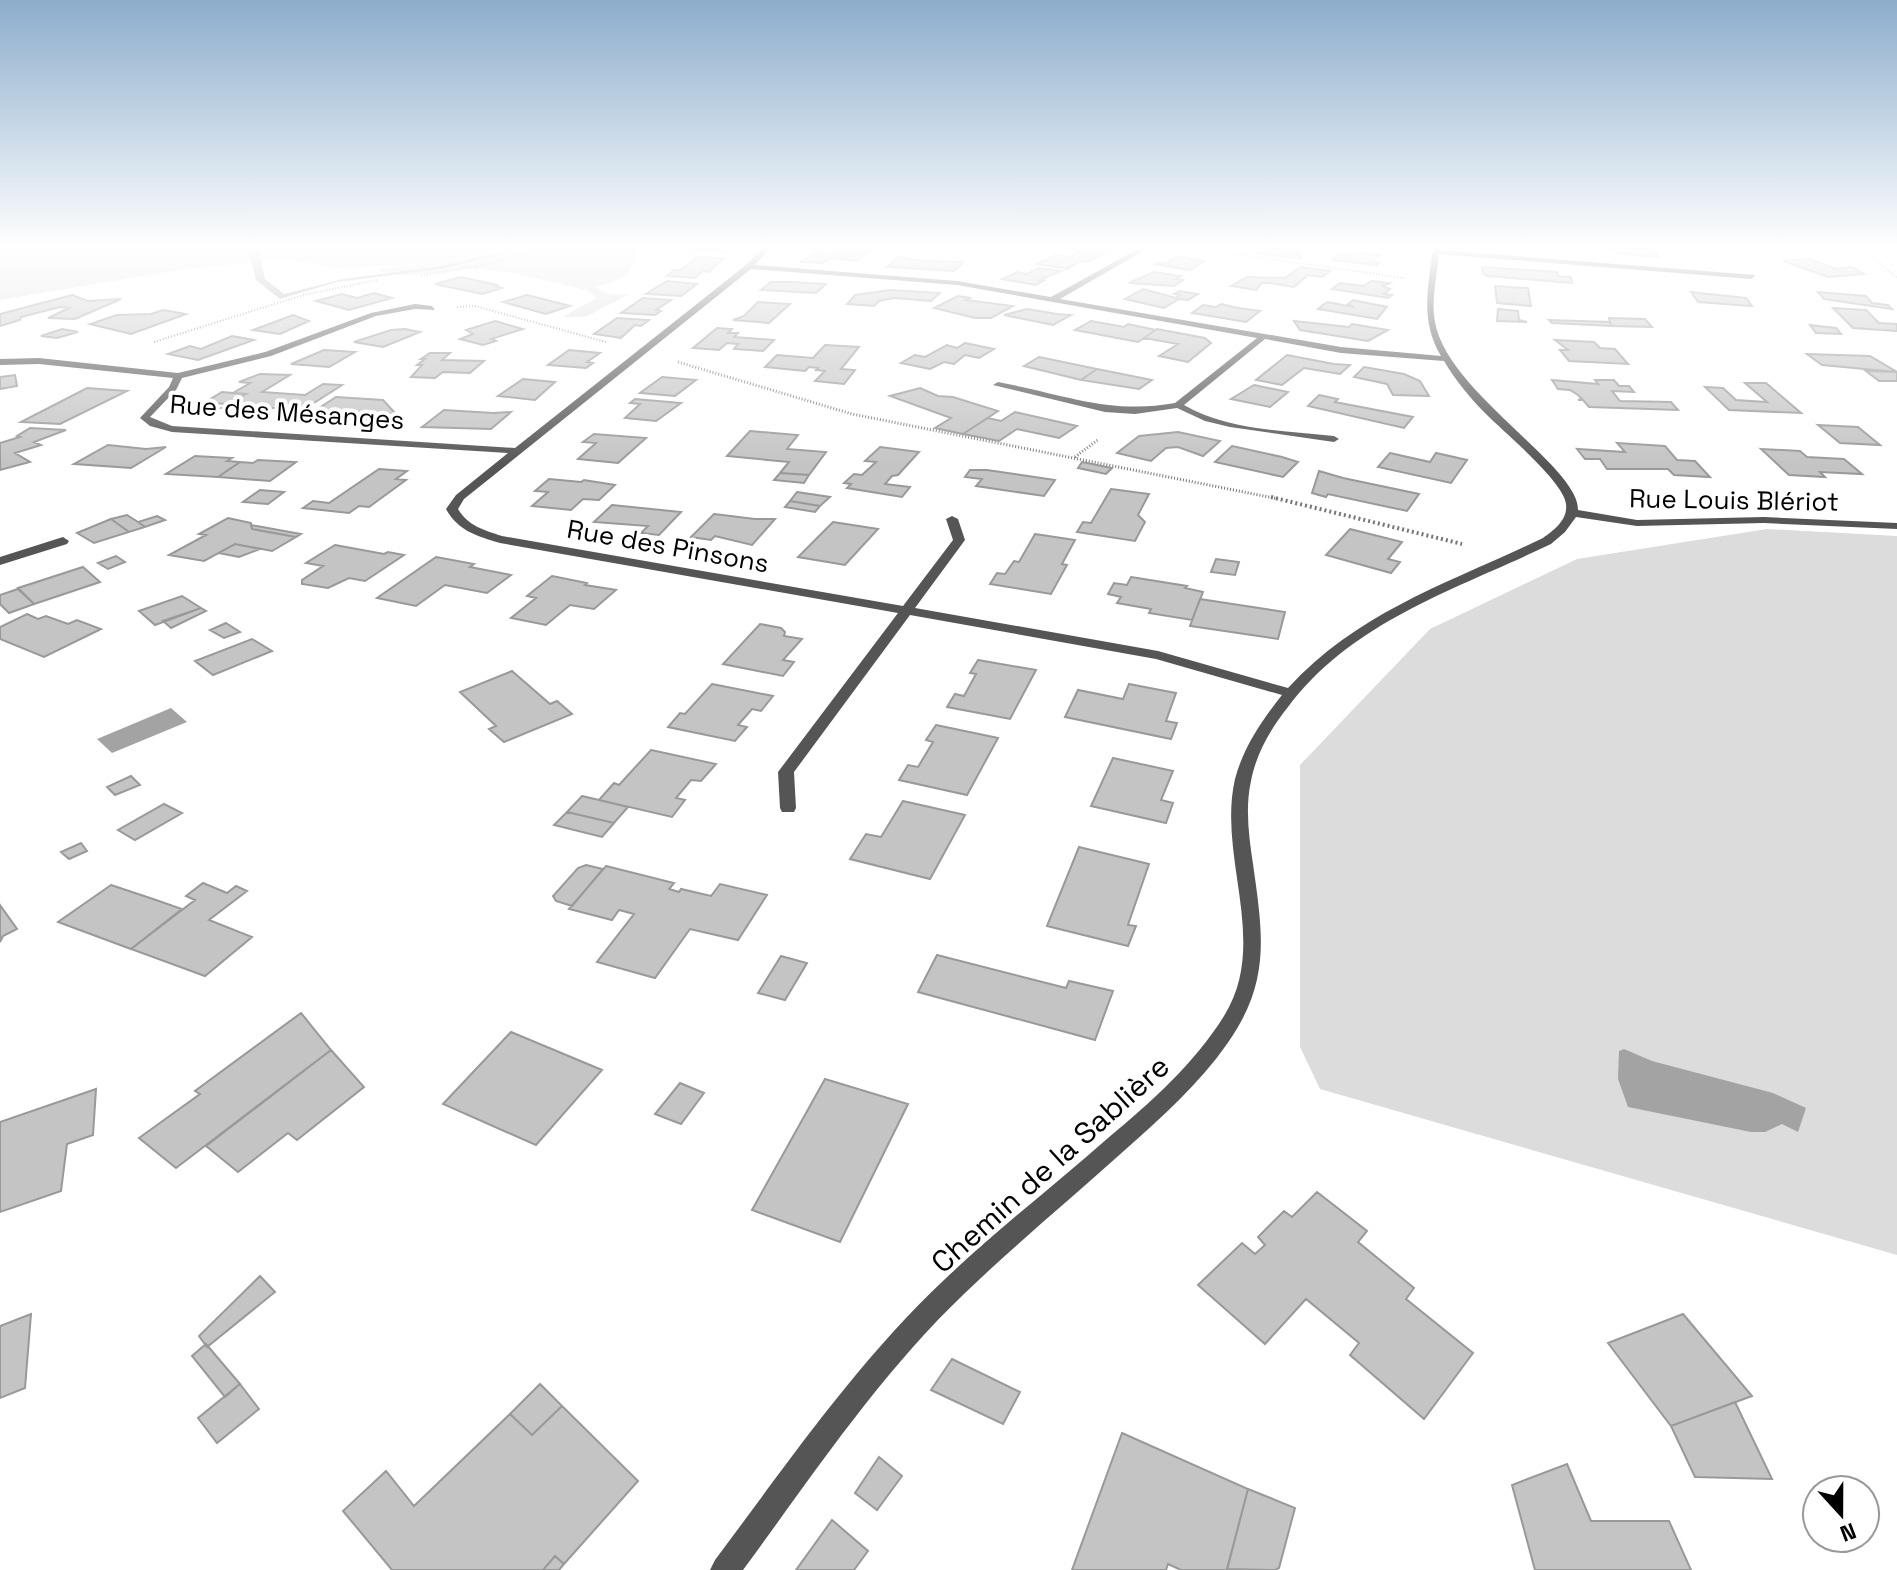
<svg xmlns="http://www.w3.org/2000/svg" width="1897" height="1570" viewBox="0 0 1897 1570" font-family="'Space Grotesk',sans-serif">
  <style>
    .green { fill: #dcdcdc }
    .water { fill: #a3a3a3 }
    .building { fill: #c4c4c4; stroke: #999; stroke-width: 2 }
    .lines { fill: none; stroke-linecap: round; stroke-linejoin: round }
    .path-far2 { stroke: #777; stroke-width: 2; stroke-dasharray: 1 2; stroke-linecap: butt }
    .path-far1 { stroke: #777; stroke-width: 3; stroke-dasharray: 1 2; stroke-linecap: butt }
    .path { stroke: #777; stroke-width: 4; stroke-dasharray: 2 3; stroke-linecap: butt }
    .lane { fill: #555; fill-rule: evenodd }
    .street { fill: #555; fill-rule: evenodd }
    .labels { text-anchor: middle; dominant-baseline: central; stroke-width: 8; stroke-linejoin: round; paint-order: stroke }
    .far-street-label { font-size: 26px; fill: #000; stroke: #fff }
    .street-label { font-size: 30px; fill: #000; stroke: #fff }
  </style>
  <rect width="100%" height="100%" fill="#fff"/>
  <!-- green -->
  <path class="green" d="M0 246H506L460 260 515 246H639C632 279 625 278 595 287L609 294 628 295 585 317H562L597 298 587 290C553 283 516 271 481 269 442 266 415 285 376 269L438 263 338 268 287 259 185 269 0 300Z
    M1767 529 1897 536V1255L1320 1089 1300 1047V765L1430 629 1577 559Z"/>
  <!-- water -->
  <path class="water" d="M257 246 265 279 284 294 343 279 437 267 528 246 447 268 337 282 280 299 256 280 248 246Z
    M171 708 187 722 112 753 97 739Z
    M1624 1049 1652 1061 1773 1093 1806 1108 1798 1132 1782 1124 1765 1132H1751L1628 1107 1618 1079 1619 1051Z"/>
  <!-- building -->
  <path class="building" d="M697 246H727L729 248 724 252 692 251Z
    M1098 246 1110 250 1102 254 1063 247Z
    M1277 246H1286L1304 249 1296 255 1302 256 1299 259 1258 253 1266 247Z
    M1586 246 1655 249 1658 257 1617 253 1615 249Z
    M847 250 869 251 857 261 830 258 823 263 801 262 819 251Z
    M1077 252 1099 256 1087 262 1080 261 1068 269 1037 264 1056 255 1069 257Z
    M1352 252 1379 255 1372 262 1379 263 1376 265 1333 260 1339 254 1349 255Z
    M1176 256 1205 261 1190 270 1154 264 1167 263Z
    M697 257 724 258 709 272 703 271 695 278 667 276 674 270H681Z
    M898 257 925 261 963 262 954 271 887 267Z
    M1809 259 1836 269 1852 267 1864 274 1828 277 1783 261Z
    M1300 267 1330 271 1322 277 1308 275 1294 287 1270 283H1262L1256 290 1231 286 1247 277 1285 278Z
    M1482 267 1557 272 1558 276 1571 277 1572 283 1488 276 1483 274Z
    M1039 268 1061 271 1038 281H1043L1036 285 1002 279 1017 272 1027 274Z
    M1154 272 1181 276 1176 279 1183 280 1174 286 1129 283Z
    M461 277 497 285 495 286 502 288 482 294 435 284Z
    M667 281 697 284 681 296 646 294Z
    M1371 281 1390 283 1383 286 1390 289 1384 294 1392 295 1388 298 1332 289 1340 283 1364 286Z
    M771 282H792L826 284 816 293 761 290Z
    M1495 286 1528 288 1531 306 1497 303Z
    M1143 289 1176 298 1180 295 1174 294 1179 291 1198 294 1188 300 1179 299 1164 308 1125 299Z
    M890 290 940 293 931 301 894 298 879 301 874 306 847 304 855 295Z
    M1691 292 1746 298 1752 306 1698 302Z
    M1818 292 1866 296 1872 303 1888 305 1892 309 1824 299Z
    M374 293 392 298 349 310 316 301 342 294 357 298Z
    M72 295 88 301 121 299 75 319 48 318 69 308 60 307 21 317 20 320 0 326V314Z
    M527 295 570 306 546 314 503 302Z
    M958 296 970 298 966 300 1013 306 991 318H975L934 308Z
    M643 298 671 300 656 310 661 311 655 315 621 313Z
    M1353 300 1387 307 1377 319 1318 309 1327 302 1354 307 1348 304Z
    M758 302 790 304 769 323 733 320 744 316Z
    M1221 304 1238 308 1260 311 1246 322 1192 313 1203 305 1216 307Z
    M1833 308 1866 310 1879 323 1897 324V331L1853 328Z
    M1027 309 1057 314 1071 315 1053 325 1004 315Z
    M1498 309 1518 311 1519 320 1527 322 1497 321Z
    M163 310 186 314 131 334 90 324 117 315 151 314Z
    M293 315 309 321 280 334 253 330Z
    M617 318 649 320 641 326 635 325 621 338 594 334Z
    M1609 318 1645 319 1652 327 1611 326Z
    M1549 320 1610 322 1611 326 1552 323Z
    M495 321 523 329 491 339 496 341 483 345 460 339 473 334 466 330Z
    M1091 321 1124 327 1128 324 1156 330 1138 342 1075 330Z
    M1294 321 1349 327 1352 324 1388 330 1368 341 1300 330Z
    M1810 325 1836 328 1841 334 1816 333Z
    M717 328 732 329 728 333H738L734 337 774 340 763 351 734 349 738 344 727 343 719 350 693 348Z
    M62 329 78 332 57 338 41 336Z
    M405 329 420 332 383 347 354 342 391 330Z
    M1157 329 1205 338 1211 343 1188 362 1159 356 1178 344 1144 338Z
    M232 336 254 340 198 360 168 354 190 346 201 349Z
    M1555 340 1594 342 1600 348 1615 349 1628 364 1569 361 1560 350H1568Z
    M965 343 994 349 979 358 965 355 954 364 944 362 930 369 901 363 915 355 925 357 947 345 957 348Z
    M825 345 859 347 841 369 855 370 844 384 815 381 825 371 816 370 818 368 809 367 805 371 765 367 777 355 813 358Z
    M324 350 355 352 329 367 291 364Z
    M569 350 600 353 587 362 593 363 586 368 548 365Z
    M430 353H450L442 360 484 361 470 373 443 372 435 378 411 377 422 365H417L425 359H421Z
    M1807 354 1870 356 1897 372 1822 365Z
    M1287 355 1334 364 1350 365 1340 374 1304 368 1282 385 1256 380Z
    M1039 357 1097 369 1081 380 1024 366Z
    M1364 367 1404 374 1420 381 1429 396 1393 395 1387 384 1354 377Z
    M1097 369 1152 380 1139 389 1081 380Z
    M1866 371 1897 372V381H1879Z
    M260 374 290 375 262 392 305 395 323 384 342 385 306 408H221L246 394 233 393 250 383 239 382Z
    M15 375 17 386 0 389V377Z
    M662 377 696 380 675 396 640 393Z
    M523 379 555 382 535 400 498 396Z
    M1552 380 1598 384 1595 380H1614L1619 386H1629L1634 392 1612 391 1620 401 1671 402 1678 410 1589 407 1583 400H1578L1582 399 1578 395 1570 390 1558 389Z
    M1745 383H1766L1801 413 1729 410 1705 387 1723 388 1736 400 1767 402Z
    M1254 385 1288 392 1270 407 1231 399Z
    M87 388 127 391 60 424 21 422Z
    M920 388 938 396 953 397 998 411 963 434 935 428 951 418 890 396Z
    M222 392 233 393 246 394 227 404 204 403Z
    M1319 395 1338 399 1335 402 1413 417 1404 428 1308 406Z
    M336 397 383 400 395 413 359 421 350 412 316 410Z
    M635 399 646 400 681 403 656 421 625 418 640 404 630 403Z
    M444 410 493 413 511 412 491 429 422 427Z
    M1015 412 1077 426 1059 438 1017 429 999 441 963 434 988 418 1001 421Z
    M1818 425 1858 427 1880 445 1840 443Z
    M30 428 66 430 34 442 41 445 15 453 30 462 0 470V443L20 437 17 436Z
    M750 431 798 435 787 449 826 452 809 475 780 473 789 462 727 456Z
    M1178 432 1220 441 1203 456 1178 447 1166 448 1151 461 1117 453 1139 436Z
    M594 434 646 438 618 463 578 459 596 443 583 442Z
    M1617 443 1665 446 1677 460 1695 461 1710 477 1674 475 1668 469H1607L1600 459H1585L1577 449 1625 452Z
    M108 445 146 449 166 447 131 468 74 464Z
    M1232 446 1282 457 1298 462 1283 477 1215 462Z
    M880 447 919 452 898 475 892 476 885 484 910 487 902 497 847 488 851 484 844 483 854 474 862 475 876 462 865 461Z
    M1761 449 1800 451 1807 457 1844 459 1862 474 1820 472 1825 477 1789 475Z
    M1390 453 1430 462 1436 453 1467 460 1451 483 1378 467Z
    M195 456 232 458 227 461 240 462 218 477 166 474Z
    M258 460 296 462 270 481 218 477 240 462 253 463Z
    M1082 462 1112 468 1106 474 1078 468Z
    M379 469 407 471 396 479 406 480 369 507 359 506 349 513 303 508 313 501 329 503Z
    M970 470H987L1055 480 1044 496 976 486 982 479 965 477Z
    M1319 471 1343 478 1419 494 1407 511 1328 494 1326 497 1312 493Z
    M780 473 809 475 804 483 774 480Z
    M549 479 581 482 584 480 615 485 599 500 583 499 571 510 532 506 548 492 535 491Z
    M1111 489 1149 494 1138 515 1145 522 1135 541 1077 532 1083 522 1091 523Z
    M260 490 284 492 268 504 243 502Z
    M797 492 830 497 820 506 790 501Z
    M790 501 820 506 815 512 785 507Z
    M612 505 681 512 659 535 641 533 648 526 594 522Z
    M714 514 755 519H775L752 545 715 536 711 540 691 537Z
    M127 515 138 522 145 527 129 532 111 519Z
    M157 516 165 520 145 527 138 522Z
    M228 518 251 523 252 529 296 537 272 551 235 544 204 561 169 555 206 535 199 534Z
    M111 519 129 532 94 543 77 533Z
    M833 522 878 529 845 565 798 557Z
    M251 525 301 534 296 537 252 529Z
    M1350 529 1402 542 1388 559 1400 562 1391 573 1326 555Z
    M1035 534 1075 540 1062 564 1067 565 1051 594 990 584 997 573 1005 574 1014 561 1019 562Z
    M235 544 260 549 239 557 219 553Z
    M335 545 384 554 388 552 404 555 365 581 349 578 328 588 302 584V580L323 566 306 563Z
    M116 556 125 562 108 569 98 563Z
    M436 557 474 564 470 567 511 575 487 593 445 585 416 606 377 598Z
    M1216 559 1239 562 1235 575 1211 572Z
    M83 567 100 582 34 604 18 588Z
    M552 576 587 583 585 585 616 590 594 609 570 605 546 625 511 618 536 598 527 596Z
    M1131 577 1187 586 1185 588 1203 592 1192 620 1149 613 1151 609 1117 603 1121 597 1108 594 1114 583 1127 585Z
    M18 589 34 604 9 613 0 604V595Z
    M182 596 201 608 155 625 139 611Z
    M1200 599 1285 612 1278 639 1190 626Z
    M201 608 206 611 171 628 163 621Z
    M27 614 38 619 46 616 68 624 77 620 101 629 44 657 0 639V627Z
    M226 623 240 632 224 638 210 630Z
    M760 624 781 628 785 632 784 636 802 639 783 660 794 662 783 676 723 664Z
    M252 639 272 651 213 675 195 661Z
    M978 660 1036 670 1010 719 947 707 955 694 964 696 976 674 970 673Z
    M512 671 550 704 557 701 572 714 504 742 489 729 496 726 460 692Z
    M712 684 773 696 761 711 752 709 738 725 747 727 735 741 668 727 680 713 685 714Z
    M1129 684 1176 693 1166 721 1177 723 1171 739 1065 717 1078 690 1123 699Z
    M936 725 998 738 967 795 899 780 908 765 918 767 933 742 926 740Z
    M651 750 716 764 701 781 691 780 676 798 685 800 672 817 599 800 614 783 619 785Z
    M1113 758 1173 771 1161 800 1173 803 1166 823 1091 806Z
    M131 776 140 785 115 795 107 787Z
    M582 796 599 800 628 807 614 823 567 812Z
    M903 801 965 815 930 879 850 859 866 834 881 837Z
    M164 804 182 813 135 840 118 830Z
    M567 812 614 823 602 837 554 825Z
    M81 843 87 851 69 859 61 852Z
    M1079 847 1149 864 1128 925 1136 926 1128 946 1047 926Z
    M586 865 603 869 572 906 556 901 553 896 578 868Z
    M606 866 674 883 669 889 679 892 681 889 711 896 720 884 767 895 738 940 690 929 655 978 597 962 634 914 619 910 612 920 569 909Z
    M203 883 227 893 236 886 247 891 209 920 252 937 205 976 131 949 195 900 186 896Z
    M111 885 156 900 182 909 131 949 58 922Z
    M0 905 17 929 3 936 0 942Z
    M937 955 1066 988 1069 981 1113 991 1095 1040 918 992Z
    M781 956 807 963 785 1000 758 993Z
    M301 1013 331 1050 176 1168 139 1138 200 1094 195 1091Z
    M511 1032 602 1070 536 1145 443 1104Z
    M331 1050 364 1087 297 1140 288 1133 238 1172 206 1146Z
    M825 1079 908 1104 840 1242 752 1210Z
    M680 1083 704 1093 681 1124 655 1114Z
    M96 1089 93 1135 67 1144 61 1191 0 1212V1122Z
    M1317 1192 1367 1231 1358 1242 1414 1288 1406 1299 1473 1353 1424 1419 1350 1355 1359 1343 1306 1299 1265 1344 1198 1285 1242 1243 1255 1254 1265 1245 1258 1237 1284 1211 1292 1217Z
    M260 1276 275 1292 207 1347 199 1336Z
    M31 1314 25 1388 0 1398V1326Z
    M1683 1314 1752 1396 1671 1426 1608 1343Z
    M206 1344 240 1384 225 1397 192 1356Z
    M952 1359 1020 1392 1003 1424 931 1390Z
    M240 1384 259 1409 217 1443 198 1418Z
    M540 1384 562 1406 532 1435 510 1414Z
    M1735 1402 1772 1479 1695 1477 1671 1426Z
    M562 1406 638 1481 564 1564 555 1556 543 1570H392L343 1511 386 1471 414 1506 510 1414 532 1435Z
    M1122 1433 1248 1489 1227 1570H1181L1168 1564 1166 1570H1072Z
    M879 1457 902 1476 877 1510 855 1493Z
    M1567 1464 1591 1521H1669L1691 1570H1535L1512 1485Z
    M1248 1489 1295 1508 1279 1568 1275 1570 1227 1569Z
    M832 1520 868 1551 854 1570H796Z
    M555 1556 564 1564 559 1570H543Z"/>
  <g class="lines">
    <!-- path-far2 -->
    <path class="path-far2" d="M1180 246 1404 278
      M1859 246 1897 278
      M421 276 487 264 549 246
      M457 307 475 306 606 342
      M154 342 303 295 377 280"/>
    <!-- path-far1 -->
    <path class="path-far1" d="M678 362 852 414 1279 499
      M1075 457 1099 439"/>
    <!-- path -->
    <path class="path" d="M1271 497 1462 544"/>
    <!-- lane -->
    <path class="lane" d="M63 537 69 541 67 544 0 565V557Z"/>
    <!-- street -->
    <path class="street" d="M765 246H772L755 265 957 281 1051 297 1143 246H1152L1060 299 1341 347 1441 356C1419 319 1429 286 1433 246H1439V250L1755 275 1752 279 1439 254C1437 276 1431 300 1435 322 1447 392 1579 466 1578 510L1637 520 1764 517 1897 523V529L1764 523 1637 526 1576 517 1565 532 1551 544C1458 589 1353 620 1288 707 1271 728 1256 754 1251 781 1245 808 1249 837 1253 864 1263 935 1271 982 1227 1044 1199 1084 1162 1117 1126 1149 1073 1197 1017 1243 965 1293 879 1375 813 1475 743 1570H710L715 1560C787 1464 856 1363 944 1280 996 1230 1054 1186 1108 1138 1151 1102 1194 1064 1224 1016 1270 942 1217 858 1235 779 1243 748 1262 720 1282 695L1156 659 910 615 794 772 796 808 794 812H782L780 808 778 772 898 613 500 543C477 536 458 531 446 509L456 495 508 453 172 432 150 426 140 418 169 387 173 378 39 364 0 365V359L39 358 178 373 265 352 371 313 415 304 432 306 435 310 415 309 376 316 271 356 182 378 176 390 150 417 172 426 515 448 746 265ZM751 269 957 285 1257 338 1175 403C1115 414 1071 397 1013 385L998 382 993 385 1105 412 1135 414 1177 408 1205 421 1230 427 1334 442 1339 439 1334 436C1285 431 1227 430 1184 405L1265 339 1341 353 1444 361C1456 381 1471 399 1487 415 1505 433 1564 482 1566 504 1568 520 1554 530 1543 538 1450 583 1360 610 1288 688L1158 651 915 608 965 540 958 519 952 516 946 519 953 540 903 606 502 536C484 530 468 526 458 509L464 499Z"/>
  </g>
  <!-- sky -->
  <linearGradient id="sky" x2="0" y2="1"><stop stop-color="#8cadcc"/><stop offset="0.53" stop-color="#fff"/><stop offset="1" stop-color="#fff" stop-opacity="0"/></linearGradient>
  <rect width="1897" height="466" fill="url(#sky)"/>
  <g class="labels">
    <!-- far-street labels -->
    <g class="far-street-label">
      <text transform="translate(287 412) rotate(4)">Rue des Mésanges</text>
      <text transform="translate(1734 500) rotate(1)">Rue Louis Blériot</text>
      <text transform="translate(668 546) rotate(10)">Rue des Pinsons</text>
    </g>
    <!-- street labels -->
    <g class="street-label">
      <text transform="translate(1050 1164) rotate(-42)">Chemin de la Sablière</text>
    </g>
  </g>
  <!-- north arrow -->
  <g transform="translate(1841 1514) rotate(159)"><circle r="38" fill="#ffffff" stroke="#999999" stroke-width="2"/>
  <path d="M0-6L14 30L0 20L-14 30Z" fill="#000000"/>
  <text y="-12" font-size="22" font-weight="bold" text-anchor="middle" fill="#000000">N</text>
  </g>
</svg>
